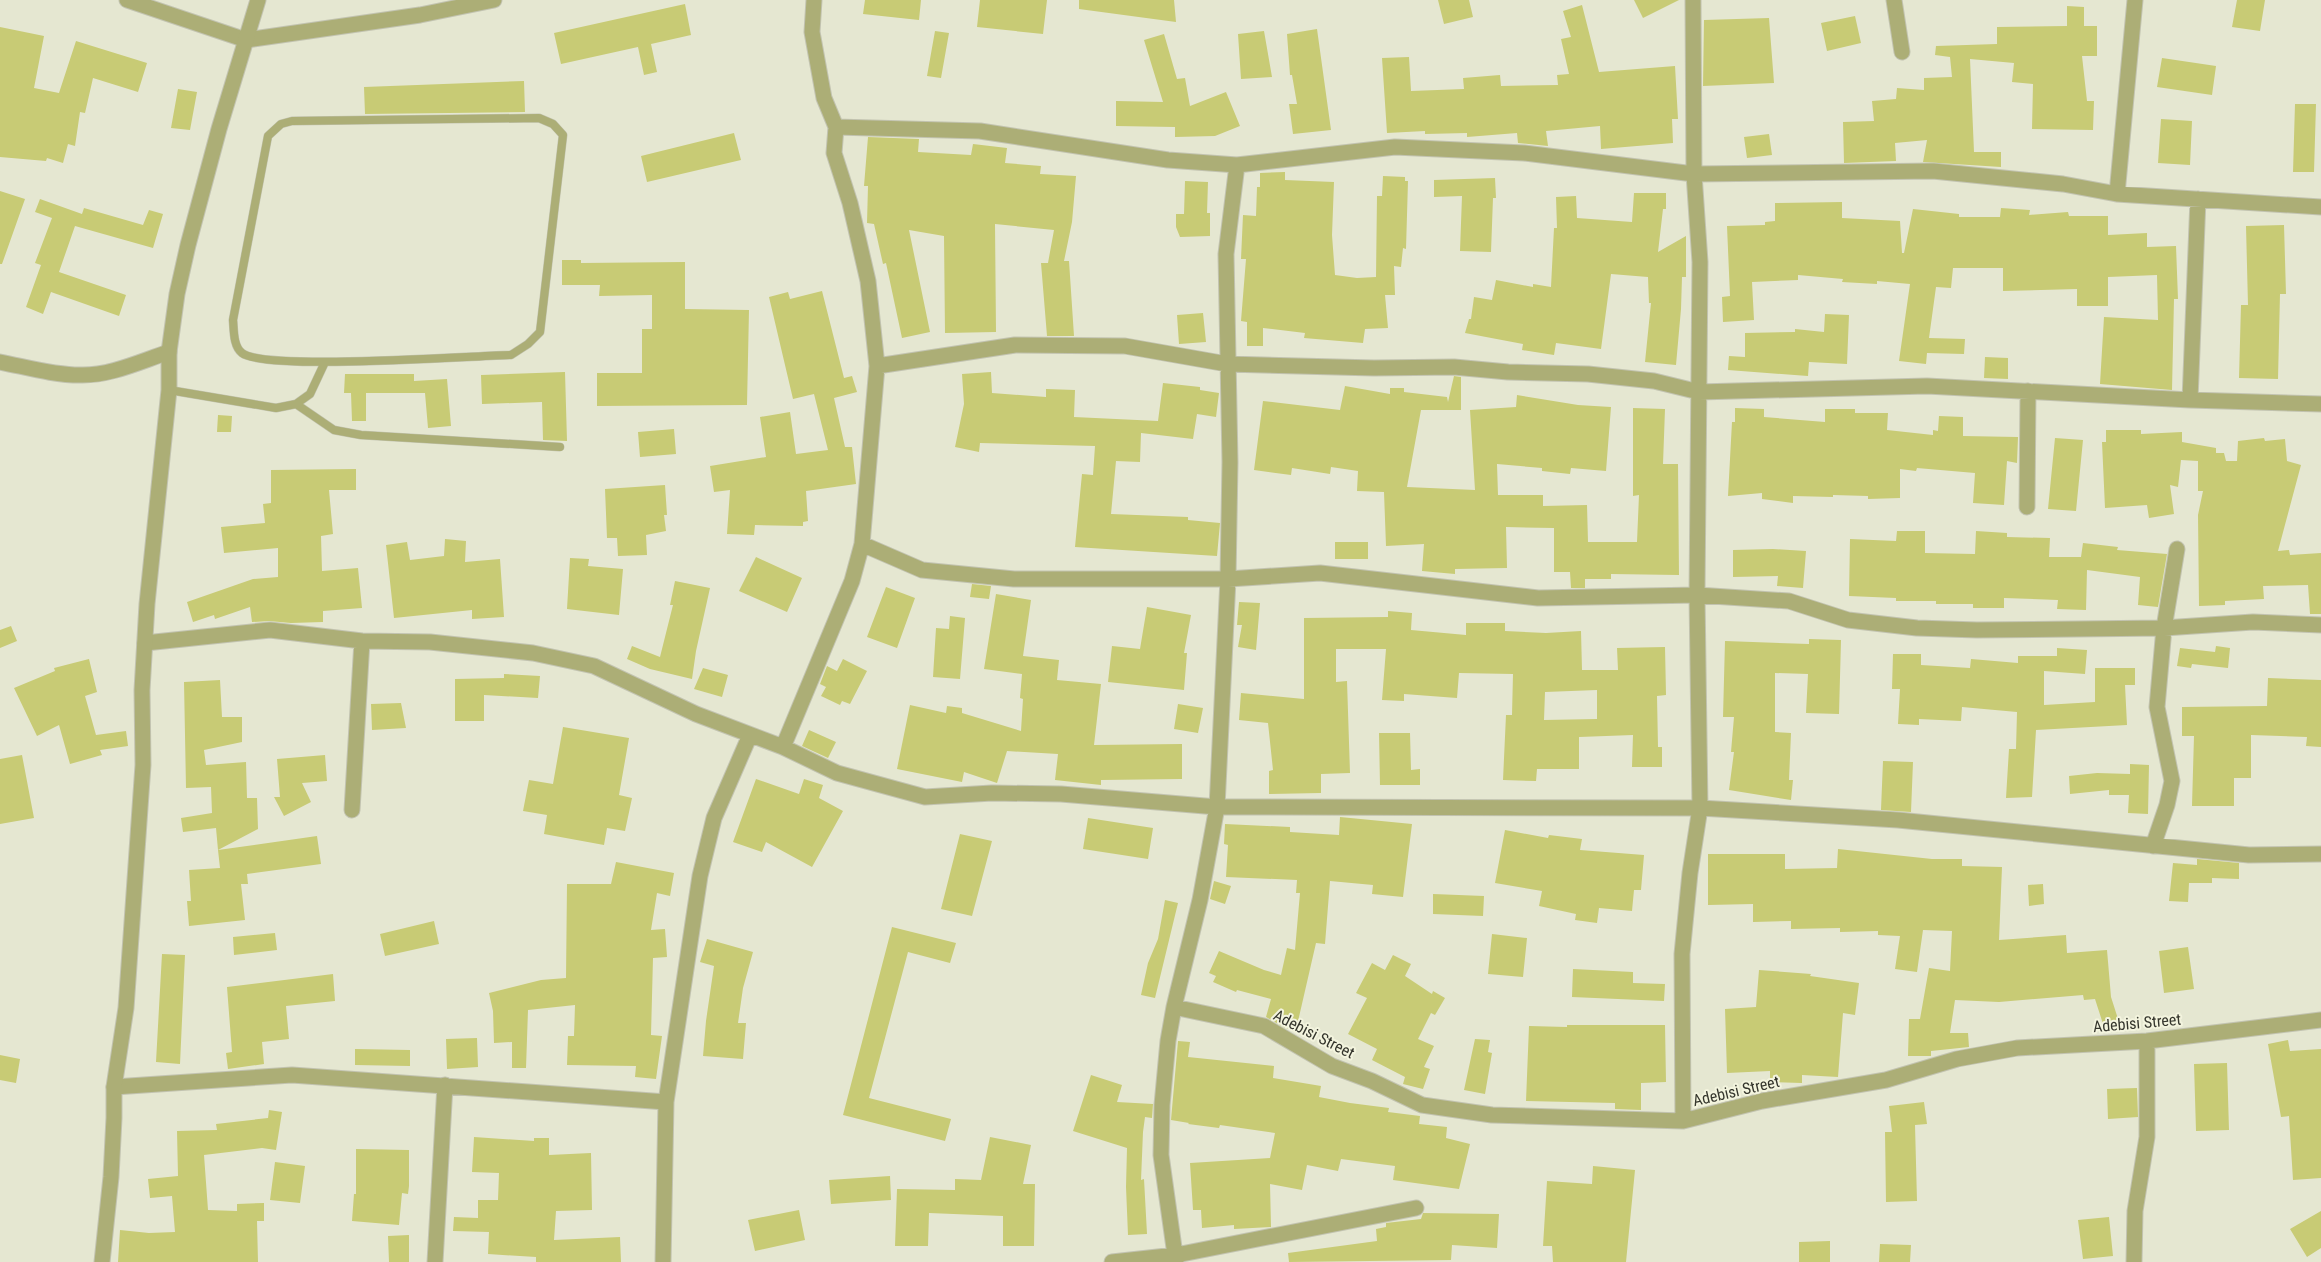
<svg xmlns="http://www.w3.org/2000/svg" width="2321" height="1262" viewBox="0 0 2321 1262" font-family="'Roboto Condensed',sans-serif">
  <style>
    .building { fill: #c8cb75; fill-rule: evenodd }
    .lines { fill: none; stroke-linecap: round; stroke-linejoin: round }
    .service-casing { stroke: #c2c3b0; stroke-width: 9 }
    .minor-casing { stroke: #c2c3b0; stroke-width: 17 }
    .tertiary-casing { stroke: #c2c3b0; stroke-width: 17 }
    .service { stroke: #acae76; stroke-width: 8 }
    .minor { stroke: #acae76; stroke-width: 15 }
    .tertiary { stroke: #acae76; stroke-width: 15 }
    .labels { text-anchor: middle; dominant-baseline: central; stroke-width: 4; stroke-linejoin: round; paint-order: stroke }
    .street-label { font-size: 16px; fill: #34352c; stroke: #f3f4de }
  </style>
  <rect width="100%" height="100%" fill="#e5e7d1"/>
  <!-- building -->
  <path class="building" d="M865 0H921L919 20 863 14Z
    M980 0H1047L1043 34 977 27Z
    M1079 0H1174L1176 22 1079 9Z
    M1438 0H1469L1473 17 1444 24Z
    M1634 0H1679L1643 18Z
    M2237 0H2265L2260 31 2232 27Z
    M685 4 691 35 651 44 657 72 644 75 638 47 561 64 554 33Z
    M1582 5 1599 72 1675 66 1678 119H1672L1673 143 1601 149 1600 126 1546 131 1548 146 1518 143 1517 133 1467 137V133L1425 134V131L1387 133 1382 58 1409 57 1411 91 1464 89 1463 78 1500 75 1501 86 1558 85 1557 75 1569 74 1561 39 1571 37 1563 11Z
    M2067 6 2084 7V26H2097V56H2082L2087 101H2094L2093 130 2032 129 2033 84 2012 82 2014 63 1970 59 1974 152H2001V167L1923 162 1927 140 1895 143 1896 161 1844 163 1843 122 1874 121 1872 101 1896 99 1897 88 1924 90V78L1952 77 1950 57 1935 55 1936 46 1997 44V27L2067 26Z
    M1855 16 1861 43 1827 51 1821 23Z
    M1769 18 1774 83 1703 86 1704 20Z
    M0 27 44 36 34 88 59 93 76 41 147 63 138 92 93 78 85 113 80 112 75 146 68 144 63 163 47 158 46 161 0 157Z
    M1317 29 1331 130 1293 134 1289 104H1297L1292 75H1290L1287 34Z
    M935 31 949 33 941 78 927 76Z
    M1264 31 1272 77 1241 79 1238 34Z
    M1164 34 1177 79 1185 78 1190 106 1226 92 1240 126 1215 136 1175 137V127L1116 126V101L1163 102 1144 40Z
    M2162 58 2216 66 2212 95 2157 87Z
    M524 81 525 112 365 114 364 87Z
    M178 89 197 92 190 130 171 128Z
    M2295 104H2316L2314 172H2293Z
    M2161 119 2192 121 2190 165 2158 163Z
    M734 133 741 160 647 182 641 156Z
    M1769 134 1772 155 1747 158 1744 137Z
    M868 137 919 139 918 152 971 155 973 144 1007 148 1005 163 1041 166 1040 174 1076 176 1072 222 1064 261H1069L1074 336H1047L1041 263H1048L1054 230 995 224 996 332 945 333 944 236 909 230 930 332 902 338 886 263 883 264 874 224 867 223 868 186H864Z
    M1285 172V180L1334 182 1332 235 1335 275 1357 278 1376 277 1377 196H1382L1383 176 1405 177V181H1408L1406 249 1403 248 1401 267 1394 266 1395 295H1385L1388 328 1365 329 1363 343 1304 338 1305 333 1263 328V346H1247V322L1241 321 1246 259H1241L1243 215 1256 216 1257 187H1260V173Z
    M1495 178 1496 198H1493L1491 252 1460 251 1462 196 1434 197V180Z
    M1185 181 1208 182 1207 213H1210V236L1180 237 1176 227V214H1184Z
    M0 191 25 199 2 264H0Z
    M1634 193H1666V209H1663L1658 252 1686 236V277H1682L1681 309 1676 365 1645 362 1651 303H1649L1648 277 1611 274 1601 349 1556 343 1554 355 1522 350 1523 344 1465 333 1469 319H1471L1474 297 1492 300 1496 280 1533 287V284L1551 287 1554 228H1557L1556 197 1576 196 1577 218 1632 222Z
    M40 199 82 214 84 208 143 225 149 210 163 214 153 248 75 226 59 272 126 295 119 316 51 292 43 314 26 307 41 265 35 263 52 218 35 212Z
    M1842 202V218L1900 221 1902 253H1904L1913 209 1959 214V217H2000L2001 208 2030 210 2029 215 2068 212 2069 216H2108V235L2147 233V247L2176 246 2178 299H2174L2172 390 2100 384 2104 317 2158 320 2157 275 2108 277V306H2077V289L2003 291V268H1953L1951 288 1936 287 1929 338 1965 339 1964 354 1927 353 1926 364 1899 361 1910 284 1877 281V284L1842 282 1843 279 1798 275V280L1752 282 1754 320 1723 322 1722 297 1730 296 1727 226 1765 225V222L1775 221V203Z
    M2284 225 2286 294H2280L2278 379 2239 378 2241 305H2248L2246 226Z
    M562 260H581V263L685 262V309L749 310 747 405 597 406V373H642V329H652V295L599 296 600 285H562Z
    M822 291 844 378 852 376 857 392 834 398 845 447H852L856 484 806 491 808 521 803 522V526L755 525 754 535 727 534 730 490 714 492 710 466 766 457 760 417 790 412 796 454 828 450 814 394 793 399 769 297 788 292 790 299Z
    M1203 313 1206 342 1179 344 1177 315Z
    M1825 314 1849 315 1847 364 1809 362 1808 376 1728 370 1729 356 1745 357V333L1795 332V329L1824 332Z
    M1985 357 2008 358V379L1984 378Z
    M565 372 567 441 543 440 542 402 482 404 481 375Z
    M991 372 992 393 1046 397V389L1075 390 1074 417 1158 421 1163 383 1200 387V390L1219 393 1216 417 1197 414 1193 439 1141 433 1140 462 1116 461 1111 514 1188 517V520L1220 523 1217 556 1075 547 1082 474 1093 475 1095 446 980 443 979 452 955 447 964 404 962 374Z
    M345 374H414V381L447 379 451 426 428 428 425 393H366V421H352L351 393H344Z
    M1454 376 1461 377V410H1421L1407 487 1475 490 1470 410 1516 407 1517 395 1578 405 1611 407 1606 471 1571 468 1570 474 1542 471V468L1497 464 1498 495H1543V506L1587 505 1588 542H1637L1639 495 1633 496V408L1665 409 1663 464H1678L1679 575 1611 574V579H1585V588H1571L1570 572H1554V528L1506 527 1507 568 1455 569V574L1422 571 1424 544 1386 546 1384 492 1357 491 1358 471 1331 467 1330 474 1292 468 1291 475 1254 470 1263 401 1340 410 1345 386 1390 394V388H1404V392L1447 397 1448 402Z
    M1735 408 1764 409V417L1825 422V409H1855V413H1888L1887 430 1933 435V430L1938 431 1939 416 1963 417V436L2018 437 2017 463 2007 461 2004 505 1973 503 1975 473 1917 468 1916 471 1900 469V498L1868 499V496L1833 495V497L1793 496V503L1762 499V493L1728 496 1732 422H1735Z
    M218 415 232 416 231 432H217Z
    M674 429 676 454 640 457 638 432Z
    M2106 430H2141V434L2182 432V442L2216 448V453H2224L2226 461H2237L2238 441 2264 438 2265 441 2285 439 2287 461 2301 465 2278 551 2289 550 2290 555 2321 553V614H2310L2308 585 2263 586 2264 599 2225 601V605L2199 606 2198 515 2203 491H2198V461L2181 460 2178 487 2170 485 2174 514 2149 518 2147 505 2105 508 2102 442H2106Z
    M2055 438 2083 440 2076 511 2048 509Z
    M356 469V490H329L333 534 321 536 322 571 358 568 362 608 323 611V622L291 623 269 621 252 622 250 607 215 619 214 615 193 622 187 602 253 579 278 577V548L224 553 221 527 265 523 263 504 271 503V470Z
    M665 485 667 515H664L666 531 646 535 647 555 618 556 617 538H607L605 489Z
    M1897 531H1925V553L1975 554 1976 531 2007 533V537L2050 538 2049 557H2081L2083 543 2118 547 2117 550 2167 554 2158 607 2138 605 2140 577 2087 570 2086 610 2057 609 2058 600 2004 598V608H1973V604H1936V601H1896V598L1849 596 1850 539 1896 541Z
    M445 539 466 541 465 562 500 559 504 617 472 619V610L394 618 386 545 407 542 410 560 444 556Z
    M1335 542H1368V559H1335Z
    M1773 549 1806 551 1803 588 1777 586 1778 576 1733 577V550Z
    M756 557 802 578 787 612 739 591Z
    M570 558 589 559 588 566 623 569 619 615 567 609Z
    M675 581 710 588 696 651 692 679 650 669 627 659 632 646 660 657 673 605H670Z
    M972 584 991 586 989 599 970 597Z
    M886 587 915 598 897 648 867 637Z
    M996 594 1031 600 1023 656 1059 660 1057 680 1101 684 1094 745 1182 744V779L1101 780V785L1055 780 1058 754 1007 751 997 783 964 772 962 782 897 769 910 705 946 713 947 706 962 708V713L1021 731 1023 699 1020 698 1022 674 984 669Z
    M1239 602 1260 603 1256 650 1238 647 1242 625H1237Z
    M1147 607 1191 615 1184 653H1187L1184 690 1108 682 1112 646 1140 649Z
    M1388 611 1412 613 1411 630 1466 635V623H1505V631L1546 633 1581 631 1582 670H1618L1617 648 1665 647 1666 695 1657 696 1658 747H1662V767H1632L1633 735 1579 737V769H1537L1536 781 1503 780 1506 715H1512L1513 674 1459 673 1457 698 1404 694V701L1382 700 1386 649H1336V682L1347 681 1350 773 1321 774V793L1269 794V771L1273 770 1268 723 1239 720 1241 693 1304 699V618L1388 617ZM1597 690V719L1544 720 1545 692Z
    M950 616 965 618 960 679 933 677 936 628 949 629Z
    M11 626 17 641 0 648V630Z
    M1809 639 1841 640 1839 714 1806 713 1808 674 1775 673V732L1791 733 1789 780H1793L1791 800 1729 790 1734 752H1731L1734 717H1723L1725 641 1809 644Z
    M2216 646 2230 648 2228 668 2192 664 2191 668 2177 666 2180 648 2215 652Z
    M2057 648 2087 650 2085 674 2044 671V705L2095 702V668H2135V685H2125L2127 725 2036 730 2032 797 2006 798 2009 749H2016L2017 712 1962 707 1961 721 1919 719V725L1898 724 1900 689H1892L1893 654H1921V665L1970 668 1971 659 2018 663V656H2057Z
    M89 659 97 692 85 696 96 735 126 731 128 746 100 750 102 755 70 764 59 725 37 736 14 688 55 671 54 668Z
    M843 659 867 671 850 704 842 701 840 705 821 696 826 687 820 684 827 666 837 671Z
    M703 668 728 675 722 697 694 689Z
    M504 674 540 676 538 698 484 695V721H455V679L504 678Z
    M2268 678 2321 680V747L2306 746 2307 737 2251 735V778H2234V806H2192L2194 736H2182V707L2267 706Z
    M220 680 222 717H242V742L204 750 206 765 246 762 247 798H257L258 829 218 850 216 828 183 832 181 818 212 813 211 787 186 788 184 682Z
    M401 703 406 728 372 730 371 704Z
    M1178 704 1203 708 1198 733 1174 729Z
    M563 727 629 738 619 795 632 798 625 831 607 828 604 845 544 834 547 815 523 811 529 780 553 784Z
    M809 730 836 742 828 758 802 746Z
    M1379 733H1410L1411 770 1420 769V785H1380Z
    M22 755 34 818 0 824V759Z
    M325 755 327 781 302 783 311 802 284 816 274 797H280L277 759Z
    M1883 761 1913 762 1911 812 1881 810Z
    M2130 764 2149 765 2148 814 2128 813 2129 795H2109V790L2070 794 2069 776 2097 773 2130 774Z
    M756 779 799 794 804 779 823 785 819 798 843 811 812 867 766 842 762 852 733 842Z
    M1340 817 1412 824 1403 897 1372 894 1373 885 1330 881 1325 944 1316 943 1296 1030 1285 1028 1266 1017 1271 999 1237 990 1236 992 1213 982 1216 976 1209 973 1219 951 1264 970 1281 975 1287 948 1295 950 1300 893H1296L1297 880 1226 877 1228 845 1224 844 1225 824 1290 827V832L1339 835Z
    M1088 818 1153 828 1148 859 1083 849Z
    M1505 830 1548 838 1549 835 1582 839 1580 850 1644 855 1641 890H1634L1632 911 1599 908 1597 923 1575 920 1576 914 1539 906 1542 891 1495 883Z
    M960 834 992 841 972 916 941 909Z
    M317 836 321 864 247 874 248 884H241L245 920 189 926 187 901H191L189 870 220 868 218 850Z
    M1838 849 1932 859H1962V866L2002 867 1999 940 2066 935 2067 953 2107 950 2111 997 2119 1022 2104 1027 2095 999 2084 1000 2083 995 1999 1002 1955 1000 1950 1033H1968L1969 1047 1931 1051V1056H1908L1909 1019H1920L1929 968 1950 971 1952 931 1923 930 1917 972 1895 969 1900 936 1878 935V931L1840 932V928L1791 929V921L1753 922V904L1708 905V854H1785V869L1837 868Z
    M2197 859 2239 863V879L2212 878V883H2189L2188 902 2169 901 2173 863 2197 865Z
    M616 862 674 873 670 896 657 893 651 930 665 929 667 957 653 958 651 1035 662 1036 656 1079 635 1077 636 1066 567 1065 568 1036H574L575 1005 528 1010 526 1068H512V1042L494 1043 493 1011 489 993 541 980 566 978 567 884H611Z
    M1214 881 1231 886 1225 904 1210 899Z
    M2043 884 2044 904 2029 906 2028 885Z
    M1433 894 1484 896 1483 916 1433 914Z
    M1165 900 1178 903 1155 998 1141 995 1148 963 1158 939Z
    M434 921 439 944 385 956 380 934Z
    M892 927 956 943 950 963 908 952 869 1098 951 1119 945 1141 843 1115Z
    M275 933 277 950 234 955 233 937Z
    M1492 934 1527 938 1523 977 1488 974Z
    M707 939 753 952 743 988 738 1023H746L743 1059 703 1056 706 1021 714 966 700 962Z
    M2188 947 2194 989 2164 993 2159 951Z
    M162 954 185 955 180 1064 156 1062Z
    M1393 955 1411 964 1405 976 1432 994 1433 991 1445 998 1435 1015 1431 1013 1418 1039 1434 1046 1424 1067 1430 1069 1423 1089 1403 1084 1405 1077 1372 1060 1377 1049 1348 1034 1367 998 1356 993 1372 963 1385 970Z
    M1573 969 1633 972V983L1665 984 1664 1001 1572 997Z
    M1759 970 1811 974 1810 976 1859 983 1855 1015 1843 1013 1838 1077 1802 1075V1083L1770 1082V1071L1727 1073 1725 1009 1756 1007Z
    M333 974 335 1001 286 1006 289 1039 262 1042 264 1064 228 1069 226 1053 232 1052 227 987Z
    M1567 1025H1665L1666 1082 1641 1083V1110L1615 1109V1103L1526 1101 1529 1026 1567 1027Z
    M477 1038 478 1067 447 1069 446 1039Z
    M1475 1039 1490 1040 1488 1052 1492 1053 1485 1094 1464 1090Z
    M2288 1040 2290 1051 2321 1049V1178L2293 1180 2289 1116 2281 1117 2268 1044Z
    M1178 1041 1190 1042 1188 1057 1274 1066 1273 1078 1321 1086 1319 1097 1350 1103 1389 1108 1388 1112 1420 1116 1419 1124 1447 1127 1446 1138 1470 1144 1459 1189 1393 1180 1395 1166 1341 1159 1338 1171 1307 1165 1302 1190 1270 1184 1271 1227 1234 1229V1225L1202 1228 1201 1210H1193L1190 1163 1270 1158 1275 1133 1220 1125 1219 1128 1188 1124 1189 1123 1171 1120Z
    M355 1049 410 1050V1066L355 1065Z
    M0 1055 20 1059 16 1083 0 1080Z
    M2227 1063 2229 1130 2196 1131 2194 1064Z
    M1091 1075 1122 1085 1117 1102 1153 1104 1152 1118 1145 1117 1143 1132 1141 1180 1144 1179 1147 1234 1128 1235 1126 1187 1127 1148 1073 1131Z
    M2137 1088 2138 1117 2108 1119 2107 1089Z
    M1924 1102 1927 1124 1915 1125 1917 1201 1886 1202 1885 1132H1892L1889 1106Z
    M269 1110 282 1112 276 1150 262 1148 204 1155 208 1210 237 1211V1204L264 1203V1221H257L258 1262H118L120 1230 149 1233 175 1232 172 1196 150 1198 148 1179 178 1176 177 1131 217 1130 216 1124 268 1118Z
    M474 1137 534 1141V1138H549V1155L591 1153 592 1210 556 1211 554 1240 620 1237 621 1262H536V1257L488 1254 489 1232 453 1231 454 1217 478 1218V1200H498L499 1173 472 1172Z
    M990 1137 1031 1145 1023 1184H1035L1034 1246H1003V1216L929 1213 928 1246H895L897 1189 955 1190V1179L981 1180Z
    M356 1149 409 1150V1186L408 1194 402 1193 399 1225 352 1221 354 1194H356Z
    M275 1162 305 1166 300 1203 270 1200Z
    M1593 1166 1635 1170 1626 1262H1553L1552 1246H1543L1547 1181 1592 1184Z
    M890 1176 891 1200 831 1204 829 1180Z
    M799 1210 805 1240 755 1251 748 1220Z
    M2321 1211V1248L2307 1257 2290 1229Z
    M1423 1213 1499 1214 1497 1248 1452 1245 1451 1260 1289 1262 1288 1253 1377 1241 1376 1229 1386 1227V1223L1421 1219Z
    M2109 1217 2113 1256 2083 1259 2078 1220Z
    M409 1235V1262H389L388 1236Z
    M1830 1241V1262H1799V1242Z
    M1880 1244 1911 1245 1910 1262H1879Z"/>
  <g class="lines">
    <defs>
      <path id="service" d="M539 118 553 124 563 135 540 332 528 344 511 355C470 356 265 371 242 353 233 346 234 330 233 320L268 136 281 124 292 121Z
        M169 390 276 408 296 404 310 394 325 362
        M296 404 334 430 361 435 560 447"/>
      <path id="minor" d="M127 0 246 40 420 15 494 0
        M1894 0 1902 52
        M836 127 980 131 1168 160 1237 165 1395 147 1524 153 1694 174 1933 171 2063 184 2117 194 2321 207
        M2117 194 2135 0
        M0 362C26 367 53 375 80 375 110 376 141 361 169 352
        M877 366 1015 345 1125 346 1227 364 1374 368 1454 367 1508 372 1588 374 1654 381 1699 392 1927 386 2190 400 2321 404
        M2190 400 2198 199
        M2027 507 2028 391
        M862 544 922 570 1014 579H1228L1320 573 1538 598 1697 595 1789 601 1848 620 1917 628 1977 630 2164 628 2253 622 2321 625
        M145 643 270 630 362 641 430 642 533 653 594 666 696 714 783 747 837 773 925 797 992 793 1061 794 1217 807 1700 808 1898 820 2249 855 2321 854
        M783 747 852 581 862 544 877 366 868 281 850 203 834 153 836 127 824 98 812 32 814 0
        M352 810 362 641
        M2153 846 2167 805 2172 781 2157 707 2164 628 2177 549
        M1174 1007 1264 1026 1332 1066 1372 1081 1422 1105 1492 1115 1683 1121 1762 1101 1886 1080 1957 1059 2017 1048 2147 1041 2321 1020
        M114 1087 292 1075 666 1102
        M1683 1121 1682 954 1690 873 1700 808 1697 595 1700 262 1694 174 1693 0
        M435 1262 445 1085
        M663 1262 666 1102 700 876 714 818 750 735
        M1112 1262 1176 1255 1416 1208
        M1176 1262 1161 1155 1162 1105 1168 1041 1174 1007 1200 900 1217 807 1228 579 1230 462 1226 254 1237 165
        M2134 1262 2135 1211 2147 1137V1041"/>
      <path id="tertiary" d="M102 1262 111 1177 114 1118V1087L126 1008 143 765 142 690 147 604 169 390V352L177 294 188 245 219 129 258 0"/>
    </defs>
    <!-- service casing -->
    <use href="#service" class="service-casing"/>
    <!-- minor casing -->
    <use href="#minor" class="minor-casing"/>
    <!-- tertiary casing -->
    <use href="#tertiary" class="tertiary-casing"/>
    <!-- service -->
    <use href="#service" class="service"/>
    <!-- minor -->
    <use href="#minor" class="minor"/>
    <!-- tertiary -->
    <use href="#tertiary" class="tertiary"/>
  </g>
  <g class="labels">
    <!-- street labels -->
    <g class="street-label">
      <text transform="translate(2137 1023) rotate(-5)">Adebisi Street</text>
      <text transform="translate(1314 1034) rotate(27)">Adebisi Street</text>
      <text transform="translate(1736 1091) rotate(-13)">Adebisi Street</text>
    </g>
  </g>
</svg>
